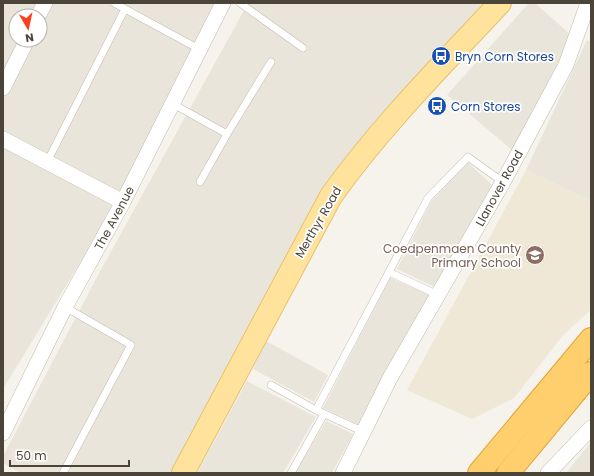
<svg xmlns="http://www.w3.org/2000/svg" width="594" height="476" viewBox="0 0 594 476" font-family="Poppins,sans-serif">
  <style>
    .residential { fill: #eae5da; fill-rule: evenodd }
    .education { fill: #efe8d6 }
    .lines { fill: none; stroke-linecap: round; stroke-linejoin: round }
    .lane-casing { stroke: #c2bbae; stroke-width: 8 }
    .street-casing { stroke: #c2bbae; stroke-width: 16 }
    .primary-casing { stroke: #e6c16a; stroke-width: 24 }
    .highway-casing { stroke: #e0a43c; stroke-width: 24 }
    .lane { stroke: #fff; stroke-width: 7 }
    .street { stroke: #fff; stroke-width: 15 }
    .primary { stroke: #ffe39c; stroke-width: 22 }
    .highway { stroke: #ffcf6e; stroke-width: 22 }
    .labels { text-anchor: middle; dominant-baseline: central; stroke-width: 3.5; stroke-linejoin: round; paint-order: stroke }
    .transit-label { font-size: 12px; fill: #164399; stroke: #fff; text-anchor: start }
    .street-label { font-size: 12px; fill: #4b4439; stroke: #fff }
    .education-label { font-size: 12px; fill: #785e54; stroke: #fff; text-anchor: end }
  </style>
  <rect width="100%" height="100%" fill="#f6f3ec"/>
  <!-- residential -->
  <path class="residential" d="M3 3H217L119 199 3 389ZM16 16H40V40H16Z
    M248 3H483L310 210 172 473H20L3 463V456L97 277Z
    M529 3H535L572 36 512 150 447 95Z
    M587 40 591 42V201L526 170Z
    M467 162 492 185 435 287 397 269 431 202Z
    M390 278 430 295 360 425 323 408Z
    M266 341 328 375 314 402 253 369Z
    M247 381 316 417 283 473H197Z
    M326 421 353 434 332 473H295Z
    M591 442V473H566Z"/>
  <!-- education -->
  <path class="education" d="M526 170 591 201V310L564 334 514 398 472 419 407 390Z"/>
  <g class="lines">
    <defs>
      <path id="lane" d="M114 3 199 49
        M240 3 303 48
        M173 104 227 134
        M47 162 125 9
        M200 182 227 134 271 62
        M389 272 438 295
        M271 385 316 410
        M364 432 316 410 428 198 468 157 503 182
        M63 473 131 345 65 307
        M291 473 324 414"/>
      <path id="street" d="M38 16 45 3
        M3 88 27 40
        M3 139 123 202
        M3 433 65 307 123 202 223 3
        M343 473 390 378 503 182 566 65 588 3
        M548 473 591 428"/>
      <path id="primary" d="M183 473 331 196C381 126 442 65 500 3"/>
      <path id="highway" d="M479 473 591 339
        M508 473 591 373"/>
    </defs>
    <!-- lane casing -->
    <use href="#lane" class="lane-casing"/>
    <!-- street casing -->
    <use href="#street" class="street-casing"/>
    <!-- primary casing -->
    <use href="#primary" class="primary-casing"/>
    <!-- highway casing -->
    <use href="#highway" class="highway-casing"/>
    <!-- lane -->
    <use href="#lane" class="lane"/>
    <!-- street -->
    <use href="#street" class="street"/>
    <!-- primary -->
    <use href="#primary" class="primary"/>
    <!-- highway -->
    <use href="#highway" class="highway"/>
  </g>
  <!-- icons -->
  <defs>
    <symbol id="bus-disc" viewBox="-11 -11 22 22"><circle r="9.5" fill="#1a4fb4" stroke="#fff"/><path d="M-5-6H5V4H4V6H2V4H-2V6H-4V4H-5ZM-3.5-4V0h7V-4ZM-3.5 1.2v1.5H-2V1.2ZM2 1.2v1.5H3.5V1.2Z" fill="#fff"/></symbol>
    <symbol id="school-disc" viewBox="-11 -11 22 22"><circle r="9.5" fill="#8d6e63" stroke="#fff"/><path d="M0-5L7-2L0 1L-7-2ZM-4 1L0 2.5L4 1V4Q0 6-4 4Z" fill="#fff"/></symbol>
  </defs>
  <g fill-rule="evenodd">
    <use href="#bus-disc" x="430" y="45" width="22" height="22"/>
    <use href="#bus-disc" x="426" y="95" width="22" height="22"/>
    <use href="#school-disc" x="524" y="244" width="22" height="22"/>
  </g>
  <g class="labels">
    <!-- transit labels -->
    <g class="transit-label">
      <text x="455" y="56">Bryn Corn Stores</text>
      <text x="451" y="106">Corn Stores</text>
    </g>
    <!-- street labels -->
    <g class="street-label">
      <text transform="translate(499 188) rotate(-61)">Llanover Road</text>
      <text transform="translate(114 218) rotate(-62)">The Avenue</text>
      <text transform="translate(318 222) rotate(-60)">Merthyr Road</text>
    </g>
    <!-- education labels -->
    <g class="education-label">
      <text x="521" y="248">Coedpenmaen County<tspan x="521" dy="14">Primary School</tspan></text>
    </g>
  </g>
  <!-- border -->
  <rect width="594" height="476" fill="none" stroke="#4b4439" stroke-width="8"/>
  <!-- north arrow -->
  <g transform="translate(28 28) rotate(171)"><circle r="19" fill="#ffffff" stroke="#b7b4b0"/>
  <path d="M0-3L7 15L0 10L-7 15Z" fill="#fc3f1d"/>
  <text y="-6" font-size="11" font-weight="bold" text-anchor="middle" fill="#4b4439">N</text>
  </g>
  <!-- scale -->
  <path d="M10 460v6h119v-6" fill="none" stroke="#4b4439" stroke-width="2"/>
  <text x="16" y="460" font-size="12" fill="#4b4439" stroke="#ffffff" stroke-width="3" paint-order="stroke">50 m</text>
</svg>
